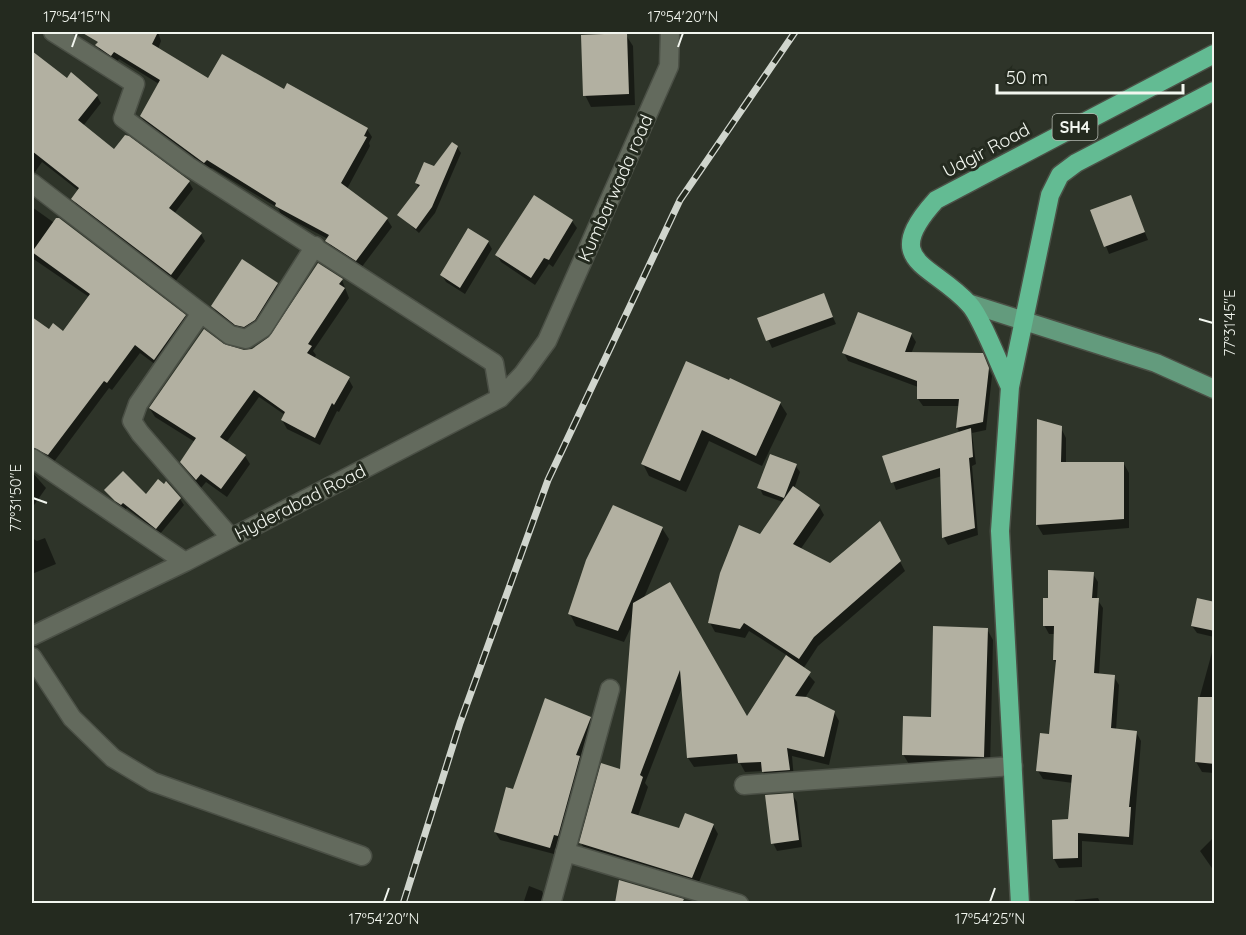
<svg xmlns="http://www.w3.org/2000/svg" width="1246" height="935" viewBox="0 0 1246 935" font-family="Quicksand,sans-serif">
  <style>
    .shadow { fill: #0007 }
    .building { fill: #b2b0a1 }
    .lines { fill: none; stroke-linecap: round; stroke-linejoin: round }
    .minor-casing { stroke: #4b5046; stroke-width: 21 }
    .major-casing { stroke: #4b5046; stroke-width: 21 }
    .highway-casing { stroke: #4b5046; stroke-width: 21 }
    .minor { stroke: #636a5d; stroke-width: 18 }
    .major { stroke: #639b7d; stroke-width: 18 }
    .highway { stroke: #63bb93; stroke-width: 18 }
    .rail-casing { stroke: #d0d5cd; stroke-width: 7 }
    .rail { stroke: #242a1f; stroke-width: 4.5; stroke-dasharray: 14; stroke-linecap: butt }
    .ticks { fill: none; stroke: #f2f6ef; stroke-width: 2 }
    .labels { text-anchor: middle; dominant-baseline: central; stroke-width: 6; stroke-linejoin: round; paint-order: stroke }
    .shield { fill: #242a1f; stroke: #b4b9b1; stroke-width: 1.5 }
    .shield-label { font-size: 16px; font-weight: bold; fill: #f2f6ef }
    .street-label { font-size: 18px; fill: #f2f6ef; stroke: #242a1f }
    .neatline { fill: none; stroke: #f2f6ef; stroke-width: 2 }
    .ticks-label { font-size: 15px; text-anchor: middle; fill: #f2f6ef }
  </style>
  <rect width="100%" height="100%" fill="#2e3429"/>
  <!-- shadow -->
  <path class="shadow" d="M107 32H158L161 41 158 49 209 80 285 91 367 129 372 137 369 143 370 146 347 189 387 219 392 227 361 268 331 249 328 239 281 214 278 208 212 168 209 170 146 125 141 116 159 84 119 59 116 63 102 54 97 45Z
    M626 35 633 46 635 105 591 107 585 95Z
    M32 53 67 80 97 96 101 103 83 126 114 151 125 137 189 182 193 189 174 214 201 234 205 241 175 282 77 206 73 199 79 191 42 162 35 172 32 169V122L35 117 32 114Z
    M457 147 461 153 435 213 419 233 399 215 419 188 416 183Z
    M1130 196 1148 240 1109 254 1092 211Z
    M32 207 185 316 190 325 160 368 140 353 112 390 109 388 53 463 32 458V318L49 331 63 333 89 297 32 258Z
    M572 221 577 228 553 267 549 264 535 285 501 262 497 255Z
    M488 242 492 249 465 294 446 282 442 275Z
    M342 280 349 298 313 351 316 355 314 359 348 378 353 387 339 412 337 411 320 445 287 429 282 420 285 415 259 397 226 443 245 456 250 464 227 497 206 482 201 488 181 462 195 442 155 417 150 409 226 347 249 352 273 335Z
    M277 285 281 292 259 327 241 332 217 314 213 306Z
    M823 295 836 324 772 348 759 319Z
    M911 334 916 342 911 354 986 363 992 376 986 430 972 433 976 464 972 466 978 535 948 545 944 538 942 476 896 490 884 457 960 433 957 428 960 406H923L918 399V387L848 361 844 353Z
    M686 363 780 403 787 414 762 466 709 441 686 492 649 476 643 464Z
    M1038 421 1061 428 1066 438V463L1124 464 1129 473V528L1043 535 1037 525Z
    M795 465 800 472 794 489 819 506 824 515 800 550 830 565 884 531 905 571 818 646 803 669 815 682 805 698 834 712 839 721 829 765 792 756 794 779 769 781 763 771 745 772 740 763 694 767 688 758 683 685 645 783 648 787 638 816 680 830 713 825 718 834 697 887 586 852 581 843 621 771 633 623 624 642 576 626 570 614 662 528 669 539 643 600 747 719 788 656 749 631 745 638 715 632 710 623 760 536 783 502 763 495 759 487Z
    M32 472 46 488 32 508Z
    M106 490 180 499 184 505 160 534 127 508 125 510 120 507Z
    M32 538 37 541 45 538 56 564 32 574Z
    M1093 574 1098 582 1097 599 1103 608 1099 675 1114 677 1119 685 1116 730 1136 732 1141 741 1133 845 1082 841V867L1059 868 1054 859 1053 821 1070 820 1073 783 1043 779 1038 771 1051 736 1057 664 1054 660 1055 634H1049L1044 625 1049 600Z
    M1214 604V637L1197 633 1192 626Z
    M987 629 993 640 990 768 910 766 903 754 932 719Z
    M1214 645V773L1202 772 1196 762 1200 696Z
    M590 718 594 725 581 760 583 765 562 843 558 841 554 854 500 840 495 832 514 791Z
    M792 794 797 802 802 847 777 851 773 843Z
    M1214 837V871L1200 851Z
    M620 882 693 904H616Z
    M529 886 542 891 546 904H523Z
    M1098 898 1101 904H1074L1075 900Z"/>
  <!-- building -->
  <path class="building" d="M81 32H158L152 44 208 78 222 54 284 89 287 83 368 128 364 136 367 137 341 183 388 218 356 261 325 241 329 235 275 206 276 203 207 160 204 163 140 116 160 80 114 52 111 56 95 45 98 42Z
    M627 33 629 94 583 96 581 35Z
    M32 51 67 78 71 72 98 95 78 120 114 149 125 135 129 136 190 181 169 208 202 233 171 275 71 199 79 188 32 151Z
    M452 142 458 146 432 207 416 229 397 215 420 185 415 183 424 162 434 166Z
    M534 195 573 220 549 260 544 258 531 278 495 255Z
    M1131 195 1145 232 1104 247 1090 210Z
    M56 218H59L186 315 154 360 135 345 107 383 104 381 48 455 32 447V317L49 329 53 323 63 331 90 294 32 252Z
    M468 228 489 241 460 288 440 275Z
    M242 259 278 283 255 320 244 327 235 325 211 306Z
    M318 263 343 279 339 284 345 288 308 344 312 346 307 353 350 377 334 405 332 403 315 438 281 420 285 412 254 390 220 437 246 455 221 489 201 474 196 480 180 462 196 438 149 408 204 329 224 344 244 350 252 349 269 337Z
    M824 293 833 317 766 341 757 318Z
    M858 312 912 333 905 352 983 353 989 368 983 422 956 428 959 399H917V381L842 353Z
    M686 361 729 380 730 378 781 402 756 456 702 430 680 481 641 464Z
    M1037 419 1062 426 1061 462H1124V519L1036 525Z
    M971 428 973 457 969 458 975 528 942 538 940 468 891 483 882 456Z
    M770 454 797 464 784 498 757 488Z
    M123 471 146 494 158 479 164 484 166 481 181 498 156 529 123 503 121 505 115 501 104 490Z
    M793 486 820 505 793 544 830 563 880 521 901 561 814 637 799 659 744 623 740 629 708 623 720 573 739 525 760 534Z
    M613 505 663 527 618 631 568 614 586 560Z
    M1048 570 1094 572 1092 598H1099L1094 673 1115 675 1111 728 1137 731 1129 807H1131L1129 837 1078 833V858L1053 859 1052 820 1068 819 1072 775 1036 771 1040 733 1049 734 1056 660H1053L1054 626H1043V598H1048Z
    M670 582 747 716 786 655 811 672 795 696 807 697 835 711 824 757 787 748 790 770 762 772 761 762 738 763 737 754 687 758 680 670 640 775 643 777 631 813 679 828 685 813 714 824 692 878 579 843 601 763 620 769 633 603Z
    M1197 598 1215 602V631L1191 626Z
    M933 626 988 628 984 757 902 755 903 716 931 717Z
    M1198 697H1215V764L1195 762Z
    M545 698 591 717 576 755 580 756 558 836 554 835 550 848 494 832 506 787 513 789Z
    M793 793 799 840 771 844 765 795Z
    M619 880 684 899 682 903H615Z"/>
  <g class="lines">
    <defs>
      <path id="minor" d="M53 32 135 84 123 118 188 166 494 363 500 398
        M32 183 230 335 246 339 263 328 315 246
        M201 313 138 404 132 421 140 433 231 538
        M32 458 185 562
        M32 636 185 562 500 398 523 374 547 341 669 66 670 32
        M32 657 72 718 113 758 153 782 362 856
        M744 785 1013 766
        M565 852 739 904
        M551 904 610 689"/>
      <path id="major" d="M971 304 1156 363 1214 389"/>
      <path id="highway" d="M1010 387C1001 369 981 316 969 304 932 263 879 263 936 200L1214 54
        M1020 904 1000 531 1010 387 1050 195 1060 175 1076 163 1214 91"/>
    </defs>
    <!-- minor casing -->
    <use href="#minor" class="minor-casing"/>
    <!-- major casing -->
    <use href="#major" class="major-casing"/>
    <!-- highway casing -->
    <use href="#highway" class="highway-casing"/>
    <!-- minor -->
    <use href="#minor" class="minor"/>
    <!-- major -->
    <use href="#major" class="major"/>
    <!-- highway -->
    <use href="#highway" class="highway"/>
    <defs>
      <path id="rail" d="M403 904 460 723 548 480 680 200 795 32"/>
    </defs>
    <!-- rail casing -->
    <use href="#rail" class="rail-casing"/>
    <!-- rail -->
    <use href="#rail" class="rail"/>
  </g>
  <!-- ticks -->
  <path class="ticks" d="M72 47 77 33M678 47 683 33M1199 319 1213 323M33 498 47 503M384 902 389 888M990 902 995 888"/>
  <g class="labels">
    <!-- shield labels -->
    <rect class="shield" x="1052.5" y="114" width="45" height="26" rx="4.5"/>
    <g class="shield-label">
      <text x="1075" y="127">SH4</text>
    </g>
    <!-- street labels -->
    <g class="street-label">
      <text transform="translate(986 150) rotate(-28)">Udgir Road</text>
      <text transform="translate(615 188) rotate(-66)">Kumbarwada road</text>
      <text transform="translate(300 502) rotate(-27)">Hyderabad Road</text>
    </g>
  </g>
  <!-- border -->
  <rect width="1246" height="935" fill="none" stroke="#242a1f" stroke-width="66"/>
  <!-- scale -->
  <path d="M997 84v9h186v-9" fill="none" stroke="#f2f6ef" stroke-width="3"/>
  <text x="1006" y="84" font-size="18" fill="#f2f6ef" stroke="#242a1f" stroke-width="4.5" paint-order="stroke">50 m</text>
  <rect x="33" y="33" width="1180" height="869" class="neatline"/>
  <g class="ticks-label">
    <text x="77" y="22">17°54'15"N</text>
    <text x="683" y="22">17°54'20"N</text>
    <text transform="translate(1230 323) rotate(-90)" y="5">77°31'45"E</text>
    <text transform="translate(16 498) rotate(-90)" y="5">77°31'50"E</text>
    <text x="384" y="924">17°54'20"N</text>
    <text x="990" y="924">17°54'25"N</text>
  </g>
</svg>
